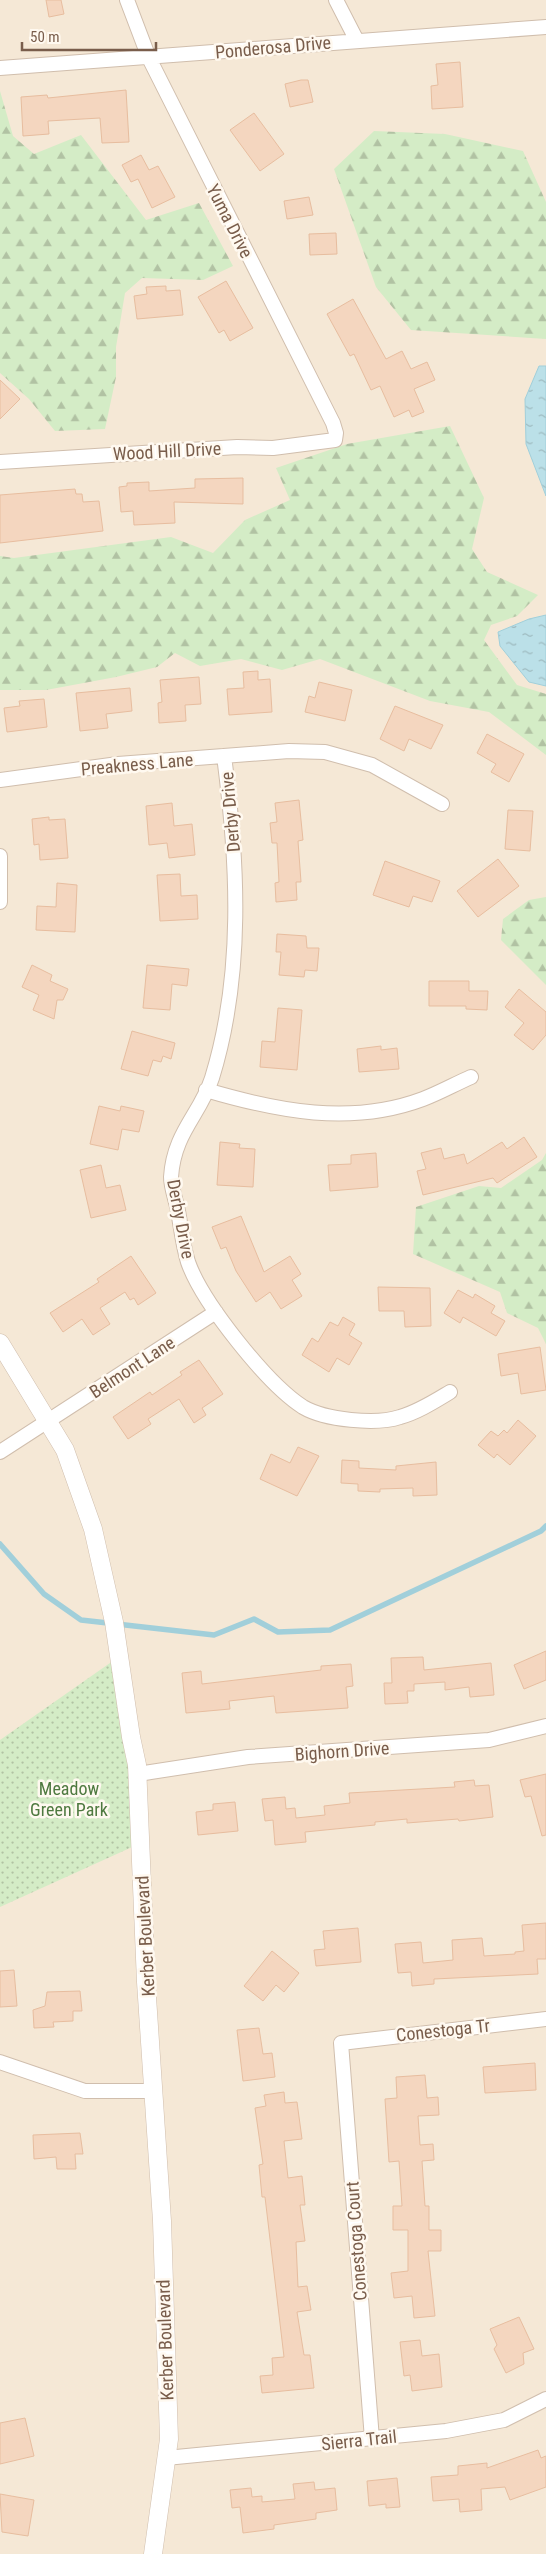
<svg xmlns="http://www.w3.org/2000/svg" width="546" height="2554" viewBox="0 0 546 2554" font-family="'Roboto Condensed',sans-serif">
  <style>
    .residential { fill: #f5e8d6 }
    .forest { fill: url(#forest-firs) }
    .park { fill: url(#park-dots) }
    .water { fill: url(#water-ripples); stroke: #a1cfda }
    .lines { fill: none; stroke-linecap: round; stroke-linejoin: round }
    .stream { stroke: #a1cfda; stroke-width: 5.5 }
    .building { fill: #f4d6bf; stroke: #e7bd9f }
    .minor-casing { stroke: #d0bead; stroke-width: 16 }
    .tertiary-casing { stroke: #d0bead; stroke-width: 19 }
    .minor { stroke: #fff; stroke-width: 14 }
    .tertiary { stroke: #fff; stroke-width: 18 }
    .labels { text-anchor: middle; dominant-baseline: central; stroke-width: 5; stroke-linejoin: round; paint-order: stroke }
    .street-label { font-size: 18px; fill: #795d4b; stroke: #fff9f0 }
    .park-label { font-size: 18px; fill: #4e793f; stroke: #fff9f0 }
  </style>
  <defs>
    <pattern id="forest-firs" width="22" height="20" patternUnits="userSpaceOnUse" patternTransform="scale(1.25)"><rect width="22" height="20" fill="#d4ecc6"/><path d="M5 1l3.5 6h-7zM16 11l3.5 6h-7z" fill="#b1c2a3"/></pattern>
    <pattern id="park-dots" width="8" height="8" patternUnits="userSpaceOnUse" patternTransform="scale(1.25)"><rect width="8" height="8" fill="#d4ecc6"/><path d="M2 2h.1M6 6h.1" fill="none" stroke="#b1c2a3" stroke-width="1.8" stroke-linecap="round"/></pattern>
    <pattern id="water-ripples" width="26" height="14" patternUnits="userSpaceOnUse" patternTransform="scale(1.25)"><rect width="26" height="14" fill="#bbe0e8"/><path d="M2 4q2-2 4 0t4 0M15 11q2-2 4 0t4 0" fill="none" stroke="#9db9be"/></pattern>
  </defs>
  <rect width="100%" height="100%" fill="#fdf6e8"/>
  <!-- residential -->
  <path class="residential" d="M0 0H546V2554H0Z"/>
  <!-- forest -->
  <path class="forest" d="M0 91 13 136 34 154 81 135 146 220 199 203 233 266 203 280 142 278 125 293 116 347V377L105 429 55 431 29 399 0 373Z
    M374 131 445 134 523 151 546 202V339L411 330 376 287 334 169Z
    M450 426 484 498 472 549 487 572 538 595 517 616 491 625 484 640 517 685 546 694V755L489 712 430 701 320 659 282 670 241 659 200 666 175 653 157 667 116 677 46 690H0V556L14 558 171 537 213 553 245 520 290 500 276 468 347 444Z
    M546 897V985L501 940 503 919 529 900Z
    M546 1153V1344L538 1328 507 1313 500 1292 413 1254 416 1207 479 1186 501 1188 542 1160Z"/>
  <!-- park -->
  <path class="park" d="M120 1656 141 1843 0 1907V1740Z"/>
  <!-- water -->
  <path class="water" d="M539 366H546V496L526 444 525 399Z
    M546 615V686L529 682 500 646 498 632 529 619Z"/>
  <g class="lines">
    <!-- stream -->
    <path class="stream" d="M0 1544 44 1594 81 1620 214 1635 254 1619 278 1632 330 1630 541 1531 546 1526"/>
  </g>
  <!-- building -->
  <path class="building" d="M46 0H61L64 14 49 17Z
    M460 62 463 107 432 109 431 86 438 85 436 64Z
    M301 80H308L313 102 290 107 285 84Z
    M126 90 129 142 102 143 100 118 48 121 49 134 23 136 21 97 47 95 48 98Z
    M254 113 284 154 260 171 230 130Z
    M141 155 149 170 158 166 175 197 152 208 138 179 131 182 122 165Z
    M309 197 313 215 287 219 284 201Z
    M336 233 337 254 310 255 309 234Z
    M226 281 253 328 230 341 224 330 219 333 198 297Z
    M166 286V291L180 290 183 315 137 319 134 296 147 294 146 287Z
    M353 299 386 359 402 351 411 369 427 362 435 380 414 389 424 412 412 417 409 410 394 417 380 386 371 390 354 354 350 356 327 314Z
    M0 380 20 399 0 419Z
    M243 478V504L174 502 175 523 134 525 133 511 121 512 119 487 127 486V483L149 482V491L195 488V479Z
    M75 489 76 494H82L83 502 99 501 103 531 0 543V495Z
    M258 671V680L270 679 272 712 229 715 227 689 244 688 243 672Z
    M199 677 201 704 185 705 186 721 159 723 158 703 162 702 160 680Z
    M319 682 352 690 345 721 305 712 309 696 315 698Z
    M130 688 132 711 106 714 108 728 80 731 76 693Z
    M44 699 47 727 7 732 4 708 20 706 19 701Z
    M395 706 443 725 431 749 409 739 404 751 380 739Z
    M487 734 524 754 509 782 491 772 496 764 477 753Z
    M299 800 303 840 298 841 301 882H296L297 900 276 902 275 883 279 882 277 843H272L270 823 277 822 275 803Z
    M172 803 174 826 192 824 195 855 169 858 167 843 149 845 146 806Z
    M508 810 533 811 530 851 505 849Z
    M49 817V820L65 819 68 858 40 860 39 844 34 845 32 819Z
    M498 859 519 886 478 917 457 891Z
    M385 861 440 881 432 902 413 896 409 907 373 895Z
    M180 874 181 896 197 895 198 919 160 921 157 875Z
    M57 883 77 885 75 932 36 930 37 906 56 907Z
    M277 934 306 936 307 948H319L317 971 305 970 304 977 279 975 281 952H276Z
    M32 965 52 975 50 981 68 989 63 1000H57L54 1019 33 1010 39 995 22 987Z
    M147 965 189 969 187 986 172 984 170 1010 143 1008Z
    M429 981H469V991H488L487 1010 466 1009V1006H429Z
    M519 989 546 1012V1035L533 1050 514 1035 524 1023 505 1007Z
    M278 1008 302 1010 297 1070 260 1067 262 1041 275 1042Z
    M132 1031 175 1043 171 1059 163 1056 161 1062 153 1060 148 1076 121 1069Z
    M381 1046V1050L397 1048 399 1069 359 1072 357 1049Z
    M99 1106 120 1111 121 1106 144 1111 139 1132 122 1129 118 1150 90 1144Z
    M524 1137 537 1157 497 1183 493 1178 423 1195 417 1171 426 1169 421 1153 441 1148 444 1159 464 1154 467 1164 502 1142 507 1149Z
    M220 1142 240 1144 239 1148 255 1149 253 1187 217 1185Z
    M376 1153 378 1187 330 1191 328 1165 351 1164V1155Z
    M101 1165 106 1188 120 1185 126 1210 91 1218 80 1170Z
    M241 1216 264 1272 290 1256 301 1274 292 1280 302 1296 281 1309 270 1292 256 1302 236 1271 226 1247 221 1249 212 1227Z
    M131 1256 156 1293 138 1305 134 1298 130 1300 125 1292 100 1308 110 1324 93 1335 82 1319 63 1332 50 1313 99 1282 97 1279Z
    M378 1287 430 1288 431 1326 405 1327 404 1311H379Z
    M458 1290 473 1298 475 1294 495 1306 491 1313 505 1321 496 1336 463 1317 460 1323 444 1313Z
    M343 1317 355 1324 349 1335 362 1343 349 1365 337 1358 329 1372 302 1355 312 1338 318 1342 330 1322 338 1326Z
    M540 1347 546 1390 521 1394 518 1373 501 1376 498 1354Z
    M199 1360 223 1394 202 1408 206 1415 194 1423 179 1399 148 1419 151 1424 128 1439 113 1417 150 1392 152 1395 182 1375 180 1372Z
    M518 1420 536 1436 510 1465 497 1454 494 1458 478 1445 491 1431 498 1436 504 1430 507 1433Z
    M298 1447 319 1456 297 1496 260 1479 271 1454 290 1463Z
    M342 1460 359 1461V1468L396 1470V1466L436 1462 437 1495 413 1496V1488L380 1489V1492L358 1491V1484L341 1483Z
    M546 1651V1680L524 1689 514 1665Z
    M423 1657 424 1670 491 1663 494 1695 470 1697 469 1687 445 1690V1682L414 1684V1691H407L408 1703 385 1704 384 1683H392L391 1658Z
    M351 1664 353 1686 346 1687 348 1708 276 1713 274 1696 229 1701 230 1709 186 1713 182 1673 201 1671 202 1684 321 1670V1666Z
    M546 1774V1835L542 1836 531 1796 525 1797 520 1780Z
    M474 1780 475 1786 489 1785 493 1817 459 1821 458 1819 407 1823V1819L375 1822V1825L305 1832 306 1842 275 1845 273 1820 265 1821 262 1799 285 1797 286 1809 295 1808 296 1818 325 1815 324 1806 350 1803 349 1793 455 1787 454 1782Z
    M235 1802 238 1831 198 1835 196 1812 213 1810V1804Z
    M546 1923V1959H537L538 1974 434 1979V1984L412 1986 411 1972 398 1973 395 1944 421 1942 423 1963 453 1960 452 1940 482 1938 484 1956 515 1954V1952L524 1951 522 1925Z
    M358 1928 361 1962 316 1966 314 1950 325 1949 323 1931Z
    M272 1951 299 1973 284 1992 276 1985 263 2001 244 1986Z
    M14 1970 17 2006 0 2007V1971Z
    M80 1991 82 2011H73V2021L53 2022 54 2027 34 2028 33 2010 45 2006 47 1992Z
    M259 2028 263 2054 272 2053 275 2077 243 2081 237 2030Z
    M535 2063 536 2090 485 2093 483 2067Z
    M425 2075 427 2098 438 2097 439 2115 418 2116 420 2145 433 2144 434 2160 422 2161 425 2206H429V2230H441V2251H428L435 2316 414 2318 412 2296 394 2298 391 2273 408 2271V2230H393V2206H402L399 2161 389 2162 385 2099 397 2098 396 2077Z
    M284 2092 285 2103 297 2102 302 2139 284 2141 288 2178 302 2176 305 2205H300L305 2241 296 2242 298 2287 307 2286 311 2310 297 2312 304 2355H310L314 2388 262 2393 260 2376 273 2375 272 2358 284 2357 265 2197H262L259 2165 263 2164 255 2108 266 2106 264 2095Z
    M80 2133 83 2154H75L76 2169H57L56 2157 34 2159 33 2135Z
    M519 2317 534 2349 523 2353 524 2364 506 2373 494 2349 497 2345 490 2329Z
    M420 2340 422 2356 439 2354 442 2387 412 2391 410 2375 404 2376 400 2342Z
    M25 2418 34 2456 0 2464V2423Z
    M538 2450 541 2458 546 2456V2487L510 2500 505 2487 481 2489 482 2510 460 2512 459 2499 433 2501 431 2477 458 2475V2466L487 2463V2468Z
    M397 2478 400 2507 386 2508V2504L369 2506 367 2481Z
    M314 2482 315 2490 335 2488 337 2510 316 2513V2519L274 2525V2529L243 2533 240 2507 232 2508 230 2490 251 2488 252 2497 262 2496V2502L295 2499 293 2484Z
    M0 2494 34 2500 28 2536 2 2532Z"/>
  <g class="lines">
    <defs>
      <path id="minor" d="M336 0 356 39
        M0 68C182 56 364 39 546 27
        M0 462 237 447 273 448 335 440 336 433 333 423 149 58 127 0
        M224 756C238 862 244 974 212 1078 200 1115 174 1132 171 1177 171 1188 176 1200 178 1211 181 1227 183 1246 188 1262 202 1302 267 1384 303 1407 325 1420 376 1425 400 1417 418 1412 435 1401 450 1392
        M0 780 118 764 289 751 325 752 372 765 442 804
        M0 856V902
        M206 1090C277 1111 351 1126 423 1099 439 1093 455 1084 471 1077
        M0 1452 216 1312
        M138 1774 248 1757 489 1740 546 1726
        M0 2062 85 2091H153
        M372 2439 341 2043 546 2019
        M166 2458 446 2431 504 2420 546 2399"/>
      <path id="tertiary" d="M0 1343 65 1450 93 1529 114 1622 131 1737 137 1765 146 1982 162 2221 169 2439 153 2554"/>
    </defs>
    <!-- minor casing -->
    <use href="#minor" class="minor-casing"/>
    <!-- tertiary casing -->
    <use href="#tertiary" class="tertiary-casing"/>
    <!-- minor -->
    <use href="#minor" class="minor"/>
    <!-- tertiary -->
    <use href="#tertiary" class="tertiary"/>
  </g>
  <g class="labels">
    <!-- street labels -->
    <g class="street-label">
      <text transform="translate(273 47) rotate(-5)">Ponderosa Drive</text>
      <text transform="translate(230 221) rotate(63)">Yuma Drive</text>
      <text transform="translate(167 451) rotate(-3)">Wood Hill Drive</text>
      <text transform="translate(137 764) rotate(-5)">Preakness Lane</text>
      <text transform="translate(230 812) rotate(-95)">Derby Drive</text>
      <text transform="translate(181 1219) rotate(79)">Derby Drive</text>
      <text transform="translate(132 1367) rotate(-33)">Belmont Lane</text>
      <text transform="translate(342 1751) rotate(-4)">Bighorn Drive</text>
      <text transform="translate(145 1936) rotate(-93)">Kerber Boulevard</text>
      <text transform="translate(443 2030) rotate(-6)">Conestoga Tr</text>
      <text transform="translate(356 2241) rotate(-94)">Conestoga Court</text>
      <text transform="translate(165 2340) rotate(-92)">Kerber Boulevard</text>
      <text transform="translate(359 2440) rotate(-6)">Sierra Trail</text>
    </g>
    <!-- park labels -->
    <g class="park-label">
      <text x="69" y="1788">Meadow<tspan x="69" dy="21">Green Park</tspan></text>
    </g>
  </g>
  <!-- scale -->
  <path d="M22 42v8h134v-8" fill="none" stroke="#795d4b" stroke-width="2.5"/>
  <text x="30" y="42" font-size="15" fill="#795d4b" stroke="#fff9f0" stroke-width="4" paint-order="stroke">50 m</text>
</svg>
